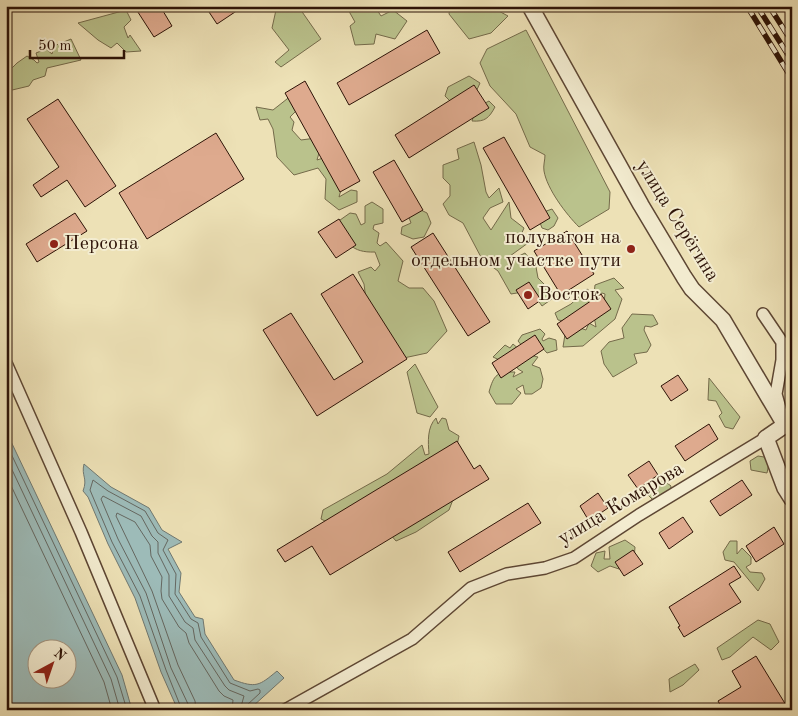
<svg xmlns="http://www.w3.org/2000/svg" width="798" height="716" viewBox="0 0 798 716" font-family="'Old Standard TT',serif">
  <style>
    .green { fill: #bac28c; stroke: #746a4a }
    .water { fill: #9dbbb8; stroke: #707871; fill-rule: evenodd }
    .lines { fill: none; stroke-linecap: round; stroke-linejoin: round }
    .shore { stroke: #656760; stroke-width: 1 }
    .building { fill: #deaa8e; stroke: #2d1307 }
    .minor-casing { stroke: #5d4633; stroke-width: 14 }
    .tertiary-casing { stroke: #5d4633; stroke-width: 18 }
    .minor { stroke: #f3ecd0; stroke-width: 11 }
    .tertiary { stroke: #f3ecd0; stroke-width: 15 }
    .rail-casing { stroke: #2d1307; stroke-width: 5.5 }
    .rail { stroke: #f3ecd0; stroke-width: 4; stroke-dasharray: 11; stroke-linecap: butt }
    .poi-dot { fill: #8f2418; stroke: #f3ecd0; stroke-width: 2 }
    .labels { text-anchor: middle; dominant-baseline: central; stroke-width: 4; stroke-linejoin: round; paint-order: stroke }
    .street-label { font-size: 20px; fill: #2d1307; stroke: #f3ecd0 }
    .poi-label { font-size: 20px; fill: #2d1307; stroke: #f3ecd0; text-anchor: start }
  </style>
  <rect width="100%" height="100%" fill="#ede1b6"/>
  <filter id="stains"><feTurbulence type="fractalNoise" baseFrequency=".004" numOctaves="4"/><feColorMatrix values="0 0 0 0 .2 0 0 0 0 .09 0 0 0 0 .02 0 0 0 .5 -.17"/></filter>
  <radialGradient id="worn" r=".72"><stop offset=".6" stop-color="#630" stop-opacity="0"/><stop offset="1" stop-color="#630" stop-opacity=".3"/></radialGradient>
  <!-- green -->
  <path class="green" d="M286 6H298L321 39 281 67 275 62 289 50 272 28 276 10Z
    M346 6H379L377 10 381 16 393 10 407 21 395 39 376 34 374 44 355 45 350 26 355 22Z
    M450 6H498L495 9 508 16 491 33 469 39 449 14Z
    M126 10 131 20 124 27 128 38 130 35 141 51 126 52 117 43 111 48 98 40 78 23Z
    M526 30 610 192 609 209 579 227C566 214 547 189 544 171 543 166 545 160 545 155L530 147 516 114 490 86 480 63 487 49Z
    M71 39 81 60 47 68 45 76 33 80 29 86 8 91 6 86V74L17 63 27 56 34 60 37 63 39 62 36 53 46 49 52 54 54 46Z
    M469 76 480 83 475 94 454 105 445 96 448 87Z
    M292 95 298 109 290 117 294 122 292 130 301 140 316 138 321 146 317 160 329 156 345 175 339 197 351 190 357 191V202L339 210 325 199 326 179 318 168 294 175 277 157 273 129 268 119 260 120 256 107 273 110Z
    M489 101 495 107C489 118 485 122 472 121L476 108Z
    M474 142 481 165 486 192 489 198 499 188 503 202 490 208 483 218 491 230 509 202 511 218 524 228 521 235 528 243 510 256 513 259 525 253 536 267 538 278 556 296 542 306C532 291 528 291 511 294L498 271 482 259 463 223 449 215 443 204 450 196V185L443 178V165L459 159 457 149Z
    M372 202 383 209V223L374 225 373 229 379 233 377 243 380 246 386 242 403 261 398 281 409 288H423L434 301 447 331 427 353 399 359 366 300 364 284 358 272 371 267 375 271 380 265 375 252C351 253 347 242 333 225L350 213 356 214 361 225 365 223V206Z
    M419 209 427 213 431 223 424 237 413 239 401 234 402 227 411 223 408 215Z
    M552 209 558 218 554 226 548 230 542 228 539 220 541 213Z
    M614 278 624 288 615 290 622 299 615 319 583 346 563 347 566 328 577 327 586 330 589 323 596 327 594 316 603 311 605 294 602 293 594 298V309L570 322 558 320 555 313 571 304 587 289 594 294 595 285Z
    M632 314 653 315 658 324 651 327 645 326 644 330 651 345 647 352 634 354 637 363 613 377 604 364 601 351 609 342 624 338 622 328Z
    M540 329 545 334 542 339 543 341 549 338 556 340 557 350 547 353 538 343 529 355 538 357 532 365 540 368 543 379 541 388 532 394H525L523 385 516 389 521 393 512 404H496L489 392C494 374 497 372 515 372L513 377 523 372 518 369 515 364 510 365 493 357 505 345 510 348 513 344 520 350 523 347 518 341 522 335Z
    M415 364 438 407 430 417 417 413 407 372Z
    M709 378 740 417 733 429 725 427 719 416 722 413 716 401 708 400Z
    M436 418 438 424 442 418 446 419 449 430 459 436 457 445 331 524 321 519 323 510 387 474 422 445 425 455 429 454C428 442 427 427 436 418Z
    M758 456 770 458 767 473 751 470 750 461Z
    M663 480 671 486 668 502 658 505 647 494Z
    M454 497 449 510 416 532 396 541 390 534Z
    M625 540 635 547 634 559 619 569 610 566 598 572 591 566 596 553 605 551 604 559H610L609 547Z
    M730 541H737V554L742 548 751 557V564L746 567 750 572 762 573 765 579 758 591 734 562 725 560 723 552Z
    M758 620 770 624 779 642 771 650 753 637 730 657 722 660 717 648Z
    M695 664 699 670 683 685 670 692 669 679Z"/>
  <!-- water -->
  <path class="water" d="M6 431 122 675 132 710H6ZM38 648H68V678H38Z
    M84 464 111 487 149 508 162 530 182 542 168 549 181 573 179 592 195 617 203 619 205 634 234 680C256 688 259 686 277 671L284 678 252 707 245 710H179L177 708 161 672 135 598 108 544 88 497 83 491C88 478 81 476 84 464Z"/>
  <g class="lines">
    <!-- shore -->
    <path class="shore" d="M6 443 117 677 127 710
      M6 457 111 679 120 710
      M6 475 104 682 112 710
      M182 710 166 670 140 596 112 542 90 490 93 480 108 491 145 511 158 533 168 540 163 550 176 574 175 594 191 619 198 623 201 637 230 683 250 691 258 689 260 690V693L247 705 246 710
      M189 710 188 704 171 668 146 593 118 539 101 499 103 496 141 516 152 536 158 542V553L169 575V596L185 622 193 628 195 640 225 686 229 690 244 696 240 710
      M196 710 195 701 178 665 152 591 116 516 117 513 135 522 150 545 151 556 162 577 161 591 162 599 179 627 186 633 189 643 219 691 224 696 233 700 232 710"/>
  </g>
  <!-- building -->
  <path class="building" d="M134 6H160L172 26 154 37Z
    M205 6H244L217 24Z
    M427 30 440 53 349 105 337 83Z
    M305 81 360 181 340 192 285 93Z
    M474 85 489 108 409 158 395 135Z
    M58 99 116 186 85 207 67 180 41 197 33 185 59 167 27 119Z
    M216 133 244 179 147 239 119 193Z
    M504 137 550 218 530 230 483 148Z
    M394 160 423 210 402 222 373 172Z
    M75 213 87 231 37 262 26 244Z
    M339 219 356 245 336 258 318 232Z
    M567 231 594 274 561 295 534 251Z
    M433 233 490 322 468 336 411 247Z
    M353 274 407 359 317 416 263 330 291 313 334 380 363 362 321 294Z
    M529 282 541 300 528 309 516 290Z
    M601 294 611 309 567 339 557 324Z
    M535 335 544 349 501 378 492 363Z
    M678 375 688 390 671 401 661 386Z
    M709 424 718 439 685 461 675 446Z
    M457 441 474 469 480 465 489 479 330 575 312 546 285 562 277 550Z
    M649 461 658 475 638 489 628 475Z
    M742 480 752 495 720 516 710 501Z
    M598 493 608 508 589 521 580 506Z
    M528 503 541 523 460 572 448 552Z
    M683 517 693 532 669 549 659 533Z
    M774 527 784 544 756 562 746 546Z
    M633 550 643 564 624 576 615 562Z
    M734 566 741 577 729 584 741 602 684 637 678 627 680 626 669 607Z
    M756 656 789 710H723L718 701 741 687 732 671Z"/>
  <g class="lines">
    <defs>
      <path id="minor" d="M763 314 792 357
        M6 363 81 532 155 710
        M781 412 776 394 782 360V342
        M285 710 412 639 471 588 507 574 545 568 574 558 639 515 766 438"/>
      <path id="tertiary" d="M530 6 641 205 684 277 692 289 723 320 785 425 766 438 785 488 792 499"/>
    </defs>
    <!-- minor casing -->
    <use href="#minor" class="minor-casing"/>
    <!-- tertiary casing -->
    <use href="#tertiary" class="tertiary-casing"/>
    <!-- minor -->
    <use href="#minor" class="minor"/>
    <!-- tertiary -->
    <use href="#tertiary" class="tertiary"/>
    <defs>
      <path id="rail" d="M747 6 792 79
        M757 6 792 61
        M769 6 792 42"/>
    </defs>
    <!-- rail casing -->
    <use href="#rail" class="rail-casing"/>
    <!-- rail -->
    <use href="#rail" class="rail"/>
  </g>
  <!-- markers -->
  <g class="poi-dot">
    <circle cx="54" cy="244" r="5"/>
    <circle cx="631" cy="249" r="5"/>
    <circle cx="528" cy="295" r="5"/>
  </g>
  <g class="labels">
    <!-- street labels -->
    <g class="street-label">
      <text transform="translate(677 221) rotate(58)">улица Серёгина</text>
      <text transform="translate(621 504) rotate(-31)">улица Комарова</text>
    </g>
    <!-- poi labels -->
    <g class="poi-label">
      <text x="621" y="238" text-anchor="end">полувагон на<tspan x="621" dy="23">отдельном участке пути</tspan></text>
      <text x="64" y="244">Персона</text>
      <text x="538" y="295">Восток</text>
    </g>
  </g>
  <!-- margin -->
  <rect width="798" height="716" fill="none" stroke="#ede1b6" stroke-width="25"/>
  <rect x="8" y="8" width="783" height="701" fill="none" stroke="#2d1307" stroke-width="2.5"/>
  <rect x="12" y="12" width="773" height="691" fill="none" stroke="#2d1307"/>
  <!-- north arrow -->
  <g transform="translate(52 664) rotate(40)"><circle r="24" fill="#f3ecd0" stroke="#a49580"/>
  <path d="M0-4L9 19L0 12L-9 19Z" fill="#8f2418"/>
  <text y="-8" font-size="14" font-weight="bold" text-anchor="middle" fill="#2d1307">N</text>
  </g>
  <!-- scale -->
  <path d="M30 50v8h94v-8" fill="none" stroke="#2d1307" stroke-width="2.5"/>
  <text x="38" y="50" font-size="15" fill="#2d1307" stroke="#f3ecd0" stroke-width="4" paint-order="stroke">50 m</text>
  <rect width="100%" height="100%" filter="url(#stains)"/>
  <rect width="100%" height="100%" fill="url(#worn)"/>
</svg>
